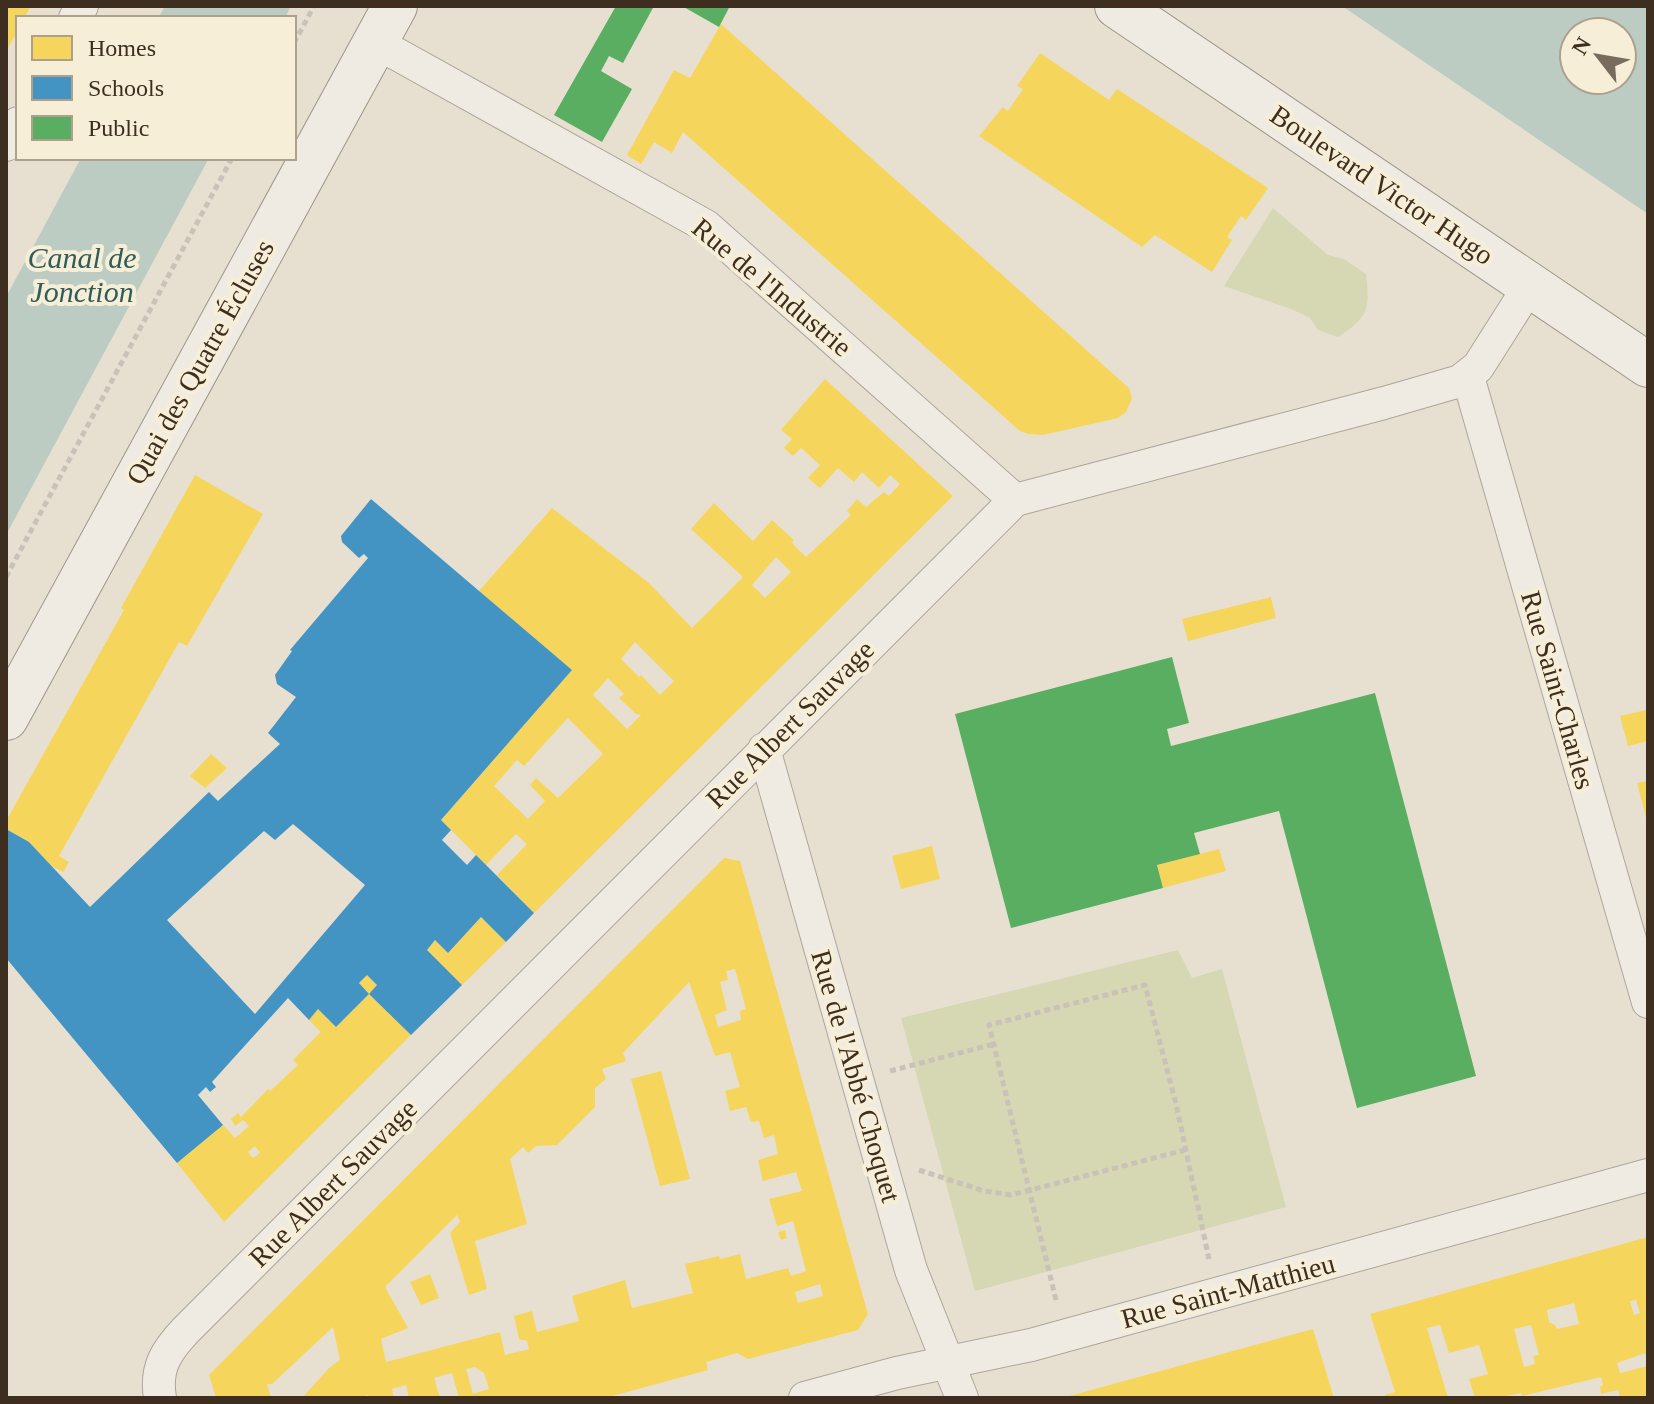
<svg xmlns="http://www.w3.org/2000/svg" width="1654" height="1404" viewBox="0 0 1654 1404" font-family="'Times New Roman',serif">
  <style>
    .green { fill: #d6d7b3 }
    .water { fill: #bcccc2; fill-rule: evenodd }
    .homes { fill: #f6d55c; fill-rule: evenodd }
    .schools { fill: #4393c3; fill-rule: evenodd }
    .public { fill: #5aae61 }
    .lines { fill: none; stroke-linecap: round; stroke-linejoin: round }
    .minor-casing { stroke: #ada599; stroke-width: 34 }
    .secondary-casing { stroke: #9c958a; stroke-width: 46 }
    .path { stroke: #c8c2b9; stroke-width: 5; stroke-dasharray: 6 4; stroke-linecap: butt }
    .minor { stroke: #efebe3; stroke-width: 32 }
    .secondary { stroke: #efebe3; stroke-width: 44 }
    .labels { text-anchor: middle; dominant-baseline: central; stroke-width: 8; stroke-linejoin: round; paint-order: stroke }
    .street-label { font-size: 28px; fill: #3d2e20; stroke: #f7eed8 }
    .water-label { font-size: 30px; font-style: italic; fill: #2f5d5a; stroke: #f7eed8 }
  </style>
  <rect width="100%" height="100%" fill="#e7e0d1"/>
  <!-- green -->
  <path class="green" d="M1273 208 1328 255 1344 259 1366 274C1370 309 1369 317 1338 337L1318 330 1309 317 1291 309 1224 286Z
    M1178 950 1192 978 1222 969 1286 1207 975 1291 901 1018Z"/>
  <!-- water -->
  <path class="water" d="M165 6H291L285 18H158Z
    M1342 6H1648V214ZM1574 32H1622V80H1574Z
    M81 158H209L6 535V297Z"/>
  <!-- homes -->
  <path class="homes" d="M6 6H31L24 18H18V30L6 52Z
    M721 24 1129 388 1132 398 1126 412 1118 418 1043 435 1028 434 1020 431 683 132 672 153 654 142 641 164 627 155 674 70 690 78Z
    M1040 53 1109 100 1117 89 1268 188 1246 220 1241 216 1227 237 1232 240 1212 272 1155 235 1142 247 979 136 1003 107 1008 111 1023 89 1017 86Z
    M825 379 953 496 534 913 497 875 527 844 516 834 486 865 441 820 572 670 479 591 552 508 649 583 692 628 743 577 691 529 714 503 753 541 772 520 794 540 792 543 806 557 851 515 847 511 857 499 866 507 884 492 889 496 900 484 890 475 879 488 862 472 854 482 838 468 820 488 808 478 820 465 801 448 793 456 784 448 792 439 781 430ZM776 557 791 572 765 598 752 585ZM635 642 674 681 660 695 641 675 639 677 621 659ZM608 678 624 694 619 698 636 714 641 715 627 729 593 695ZM568 718 603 754 558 798 536 778 530 785 545 801 528 819 494 786 517 760 524 766Z
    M195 475 263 514 187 646 179 642 59 856 69 862 63 872 51 866 29 842 6 829V821L124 610 121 608Z
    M1271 597 1276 618 1188 641 1182 619Z
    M1646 710 1648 741 1628 746 1620 716Z
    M211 754 227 768 205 788 190 776Z
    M1648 781V821H1647L1637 783Z
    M932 846 940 879 901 889 892 856Z
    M1219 849 1226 871 1163 888 1157 865Z
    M724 858 740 861 768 959 868 1314 858 1330 748 1359 737 1353 706 1362 708 1370 605 1398H459L452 1373 434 1378 440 1398H409L406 1385 392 1389 394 1398H369L368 1395 359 1398H302L329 1368 340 1360 333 1327 272 1384H267L271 1398H216L209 1375ZM735 969 746 1009 740 1011 741 1020 718 1027 715 1015 727 1010 720 982 728 980 726 971ZM689 982 715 1056 730 1052 740 1087 725 1091 730 1111 746 1107 751 1122 759 1121 764 1138 774 1135 778 1154 758 1160 763 1181 796 1172 802 1191 769 1199 777 1226 793 1221 806 1271 791 1276 788 1268 746 1279 740 1254 720 1259 719 1256 685 1264 693 1293 632 1308 625 1280 572 1296 579 1321 537 1332 532 1311 514 1316 519 1339 527 1341 529 1349 505 1355 500 1332 386 1362 381 1339 408 1328 385 1287 457 1215 460 1222 450 1233 469 1295 487 1289 475 1241 527 1224 510 1159 523 1147 528 1153 536 1146 557 1145 595 1107V1088L606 1079 602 1069 626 1061 623 1053ZM820 1284 823 1296 798 1303 795 1292ZM475 1367 484 1373 489 1389 473 1394 466 1369Z
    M481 917 506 942 462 985 427 950 435 940 448 953Z
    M367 975 377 985 369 994 359 983Z
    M369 994 411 1035 224 1222 177 1163 223 1125 235 1138 249 1126 243 1120 235 1126 231 1119 238 1113 241 1117 268 1089 270 1091 298 1065 293 1060 321 1032 309 1020 318 1009 336 1027ZM255 1146 260 1153 253 1158 248 1152Z
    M661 1071 690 1179 660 1186 631 1079Z
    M785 1230 787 1238 781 1240 778 1232Z
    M1648 1237V1361L1645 1353 1617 1363 1620 1373 1648 1366V1398H1620L1618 1390 1601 1394 1600 1387 1603 1385 1601 1377 1522 1396 1521 1393 1497 1398H1475L1469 1379 1488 1374 1479 1345 1449 1353 1440 1325 1427 1328 1448 1398H1386L1385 1395 1395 1392 1370 1314ZM1636 1300 1640 1313 1634 1315 1630 1301ZM1574 1303 1579 1324 1557 1329 1555 1325 1549 1322 1547 1310ZM1531 1325 1539 1355 1533 1356 1535 1364 1524 1367 1514 1329Z
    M430 1274 439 1298 421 1305 410 1282Z
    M1313 1329 1334 1398H1066V1397Z"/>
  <!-- schools -->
  <path class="schools" d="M371 499 572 670 441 820 451 830 442 840 467 865 476 855 534 913 506 942 481 917 448 953 435 940 427 950 462 985 411 1035 369 994 377 985 367 975 359 983 369 994 336 1027 318 1009 309 1020 288 998 212 1082 216 1087 210 1092 206 1087 198 1095 223 1125 177 1163 6 958V829L29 842 90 907 209 792 218 801 280 744 268 733 296 697 277 684 275 675 292 651 290 650 368 558 364 554 359 558 342 542 341 536ZM293 824 365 885 255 1014 167 920 264 831 275 840Z"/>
  <!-- public -->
  <path class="public" d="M616 6H654L623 63 609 56 601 71 632 89 602 142 554 115Z
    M682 6H730L719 27Z
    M1172 657 1189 723 1167 729 1171 746 1375 693 1476 1076 1357 1108 1279 811 1194 833 1200 854 1157 865 1163 888 1011 928 955 714Z"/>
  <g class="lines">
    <defs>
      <path id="minor" d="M75 18 82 6
        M375 42 706 226 1015 500
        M6 145 18 123
        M1468 377 1648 1002
        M764 749 911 1270 962 1398
        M160 1398C155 1368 166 1351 186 1330L1015 500 1384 403 1460 381 1478 367 1530 285
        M805 1398 897 1373 1031 1345 1648 1175"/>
      <path id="secondary" d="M1117 6 1648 365
        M6 718 395 6"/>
    </defs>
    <!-- minor casing -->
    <use href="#minor" class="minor-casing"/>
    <!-- secondary casing -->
    <use href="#secondary" class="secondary-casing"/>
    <!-- path -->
    <path class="path" d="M294 43 314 6
      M6 577 232 158
      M890 1071 994 1044
      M919 1170 984 1191 1011 1195 1185 1150
      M1056 1300 989 1025 1145 985 1176 1104 1209 1259"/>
    <!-- minor -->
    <use href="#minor" class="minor"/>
    <!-- secondary -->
    <use href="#secondary" class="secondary"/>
  </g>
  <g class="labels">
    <!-- street labels -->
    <g class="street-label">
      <text transform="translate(1382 185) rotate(34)">Boulevard Victor Hugo</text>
      <text transform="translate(772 287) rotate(40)">Rue de l'Industrie</text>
      <text transform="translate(200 362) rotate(-61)">Quai des Quatre Écluses</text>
      <text transform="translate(1558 690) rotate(74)">Rue Saint-Charles</text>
      <text transform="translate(790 724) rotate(-45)">Rue Albert Sauvage</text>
      <text transform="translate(856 1076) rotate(74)">Rue de l'Abbé Choquet</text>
      <text transform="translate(333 1183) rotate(-45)">Rue Albert Sauvage</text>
      <text transform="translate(1228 1291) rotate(-15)">Rue Saint-Matthieu</text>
    </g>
    <!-- water labels -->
    <g class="water-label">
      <text x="82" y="257">Canal de<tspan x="82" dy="34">Jonction</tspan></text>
    </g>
  </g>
  <!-- border -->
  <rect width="1654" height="1404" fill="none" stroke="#3d2e20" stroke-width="16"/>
  <!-- legend -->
  <rect x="16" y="16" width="280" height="144" fill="#f7eed8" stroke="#ada18e" stroke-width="2"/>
  <rect x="32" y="36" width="40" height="24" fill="#f6d55c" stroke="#ada18e" stroke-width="2"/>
  <text x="88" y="56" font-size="24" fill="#3d2e20">Homes</text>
  <rect x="32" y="76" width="40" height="24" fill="#4393c3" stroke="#ada18e" stroke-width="2"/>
  <text x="88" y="96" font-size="24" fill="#3d2e20">Schools</text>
  <rect x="32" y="116" width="40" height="24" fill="#5aae61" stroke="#ada18e" stroke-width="2"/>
  <text x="88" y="136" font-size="24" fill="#3d2e20">Public</text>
  <!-- north arrow -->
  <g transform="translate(1598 56) rotate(301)"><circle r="38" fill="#f7eed8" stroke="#ada18e" stroke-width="2"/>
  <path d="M0-6L14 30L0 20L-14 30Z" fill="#786c5e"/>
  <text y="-12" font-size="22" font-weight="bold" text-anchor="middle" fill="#3d2e20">N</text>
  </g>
</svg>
